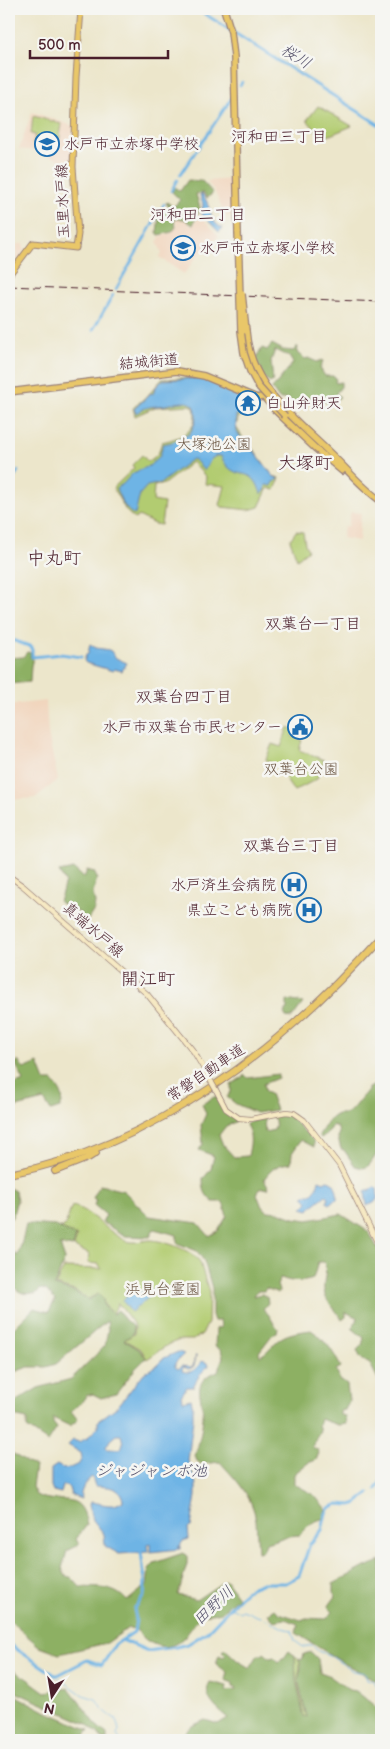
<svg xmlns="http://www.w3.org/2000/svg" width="390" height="1749" viewBox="0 0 390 1749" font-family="'Balsamiq Sans','Klee One',sans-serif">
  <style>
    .built { fill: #f1d5bd }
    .green { fill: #b2cc71; stroke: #7e764e }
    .forest { fill: #8db063; stroke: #6c6847 }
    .water { fill: #6eb4e5; stroke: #5c6a88; fill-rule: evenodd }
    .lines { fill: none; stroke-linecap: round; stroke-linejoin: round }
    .stream { stroke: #6eb4e5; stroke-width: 1 }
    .canal { stroke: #6eb4e5; stroke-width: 2.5 }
    .river { stroke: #6eb4e5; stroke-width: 3 }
    .secondary-casing { stroke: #9b827b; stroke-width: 6 }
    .primary-casing { stroke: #9b827b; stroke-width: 7 }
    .trunk-casing { stroke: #9b827b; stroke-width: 8 }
    .motorway-casing { stroke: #9b827b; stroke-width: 8 }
    .secondary { stroke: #f6e9c3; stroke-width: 4.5 }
    .primary { stroke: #e9c769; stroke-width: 5 }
    .trunk { stroke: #e9c769; stroke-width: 5.5 }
    .motorway { stroke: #e9c769; stroke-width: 6 }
    .rail { stroke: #4a1f2b; stroke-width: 1; stroke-dasharray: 8 4; stroke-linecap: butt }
    .secondary-bridge-casing { stroke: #9b827b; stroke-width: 6; stroke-linecap: butt }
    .trunk-bridge-casing { stroke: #9b827b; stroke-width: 8; stroke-linecap: butt }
    .secondary-bridge { stroke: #f6e9c3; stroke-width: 4.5 }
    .trunk-bridge { stroke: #e9c769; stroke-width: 5.5 }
    .labels { text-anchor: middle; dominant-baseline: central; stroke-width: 5; stroke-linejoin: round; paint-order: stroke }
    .poi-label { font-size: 15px; fill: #4a1f2b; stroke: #f6f6f2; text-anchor: start }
    .street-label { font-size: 15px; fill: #4a1f2b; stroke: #f6f6f2 }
    .park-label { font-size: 15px; fill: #695340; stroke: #f6f6f2 }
    .water-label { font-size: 16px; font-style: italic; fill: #57536c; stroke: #f6f6f2 }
    .neighbourhood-label { font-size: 16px; fill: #4a1f2b; stroke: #f6f6f2 }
    .quarter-label { font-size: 18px; fill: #4a1f2b; stroke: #f6f6f2 }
  </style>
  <rect width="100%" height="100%" fill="#f6f6f2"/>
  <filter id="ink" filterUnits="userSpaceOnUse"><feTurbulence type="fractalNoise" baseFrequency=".02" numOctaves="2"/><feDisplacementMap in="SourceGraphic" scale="10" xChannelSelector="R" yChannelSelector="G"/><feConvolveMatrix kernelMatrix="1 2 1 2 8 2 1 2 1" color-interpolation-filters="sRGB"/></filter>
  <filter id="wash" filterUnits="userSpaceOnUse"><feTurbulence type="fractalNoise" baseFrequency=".0096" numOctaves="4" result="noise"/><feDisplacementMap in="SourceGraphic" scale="20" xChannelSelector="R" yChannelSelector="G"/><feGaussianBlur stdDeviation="1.12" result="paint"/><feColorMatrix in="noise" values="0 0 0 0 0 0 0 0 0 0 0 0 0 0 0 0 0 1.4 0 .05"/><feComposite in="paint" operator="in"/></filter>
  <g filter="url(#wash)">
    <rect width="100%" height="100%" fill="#ece6cb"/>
    <!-- built -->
    <path class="built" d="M32 112 73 126 71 164 36 151 19 149Z
      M232 179 234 181 235 214 225 216 215 192 207 181Z
      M199 214 219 236 198 255 184 274 159 257 162 254 157 241 159 240V237L172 233 177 226 176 219 185 220 191 226 194 225 198 219Z
      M17 244H23L25 249 9 272V256L16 257Z
      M351 512 361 513 359 541 342 538 344 527 348 526Z
      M46 701 48 734 58 780 35 798 9 800V705Z"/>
    <!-- green -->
    <path class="green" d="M318 106 352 126 323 138 307 120Z
      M33 116 62 124 58 148 33 144 35 135 31 134Z
      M199 377 257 401V403L247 407 246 411 238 418 236 427 249 447 255 451 273 476 280 478 275 490 268 488 259 507 249 510 222 507 220 505 225 486 205 484 206 477 192 462 164 484 154 486 153 501 164 503 161 525 154 524 139 516 135 519 126 511 113 488 134 468 132 465 142 455 148 462 158 454 162 442C182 437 199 432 194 407L190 405 155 407 135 416 133 408 150 393 162 379Z
      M296 531 303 532 305 544 308 550 297 559 290 540Z
      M288 727 294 730 292 736 302 740 299 750 324 760 317 779 294 791C281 777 290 771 267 761L266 759 272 744 281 747Z
      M72 1206C88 1208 109 1234 127 1241 135 1244 143 1240 151 1240 165 1241 192 1250 200 1262L209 1292 208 1323 202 1334 193 1340H180L169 1344 147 1359 141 1349 124 1340 134 1334 135 1326 118 1303 113 1313 104 1305 103 1299 98 1294 88 1299 75 1291 55 1285 64 1268 101 1269 99 1264 88 1263 89 1254 74 1247 77 1236 61 1229 65 1226Z
      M295 1656C304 1663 298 1672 298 1681 299 1693 304 1706 307 1717H303L296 1681Z"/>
    <!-- forest -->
    <path class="forest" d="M188 180 202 181 213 193 207 198 203 193 196 194 200 208 193 225 184 219H176L174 220 176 227 172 232 159 235 157 232 159 217 169 207 166 203 167 202 173 207 180 200 172 192 174 187 180 191Z
      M272 344 283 350 294 351 296 347H298L297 353 305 359 308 358 317 362 322 360 323 361 320 368 325 376H333L336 379 335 382 337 383 341 382V387L336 393 340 397 329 404 322 400 307 397 306 401 299 407 288 399H279L272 389 293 363 288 355 283 354 275 350 271 361 273 381 270 383 263 377 255 361 262 348 267 350Z
      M27 652 31 653 30 657 33 658 31 666 30 682 9 684V658L23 657Z
      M74 869 84 878 87 870 94 872 97 878 93 893 95 903 94 910 87 921 81 918 80 913 59 902 65 882 59 872Z
      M287 1000 303 1003 292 1018 286 1017 284 1013 287 1009Z
      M18 1061 24 1069 38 1063 45 1081H53C60 1091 66 1096 60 1108L51 1111 44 1100 9 1109V1086L24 1081 15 1063Z
      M278 1074V1078L263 1084 265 1092 270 1094 276 1110 256 1113 236 1104 227 1097 231 1092V1085L245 1075 248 1078Z
      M381 1083V1148L370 1164 367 1167 363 1168 355 1166 344 1150 341 1149 338 1138 339 1132 337 1127 333 1125 329 1132 321 1138 319 1135C323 1129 330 1116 338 1114 343 1113 345 1116 349 1112 357 1105 360 1097 368 1091V1088Z
      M216 1096 228 1115 236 1119 235 1122 226 1126 219 1135 223 1145 234 1157 248 1156C250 1145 253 1136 246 1125L248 1122 264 1119 265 1132 274 1130C276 1125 276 1121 272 1117L288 1114 294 1116V1121L314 1141V1147L301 1140 292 1153 291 1163C278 1164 272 1168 264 1179L269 1188 260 1189 257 1194 262 1207 268 1211 278 1212 294 1218 308 1220 341 1214 369 1232 381 1255V1385L369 1362C361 1361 360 1357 357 1350L362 1345 364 1338 352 1328 358 1318 346 1312V1317L342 1320C337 1309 325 1303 324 1290 323 1280 328 1271 324 1262H318L313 1279C302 1283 291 1282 281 1278L277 1285 279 1291 278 1293 266 1288 264 1291H257L254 1296 262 1294 267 1297 268 1303 263 1309C272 1316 271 1322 278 1328L277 1333 272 1335 259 1352 260 1356C267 1353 270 1347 276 1342 285 1333 298 1332 311 1330 327 1341 332 1350 341 1367L336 1370 340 1380 347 1385 349 1401 345 1410 340 1411V1415L345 1416 346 1424 338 1425 320 1419 318 1425 320 1430 312 1447 317 1449 319 1453 316 1460 308 1463 294 1474V1484L313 1494 326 1509 323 1519C314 1520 304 1528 300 1535L288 1536 266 1543 263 1551 258 1552C257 1541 257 1531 256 1520 252 1495 236 1480 220 1462L201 1464 197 1461 195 1456C199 1444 202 1429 203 1417 203 1394 189 1383 218 1371L223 1357 221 1350 215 1346 216 1329 221 1327 220 1321H214L212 1315V1288L204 1261 197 1251 177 1243V1235L154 1229 150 1237 125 1236 102 1222 106 1215 94 1205 96 1200 93 1198 100 1185 124 1191 149 1216 198 1223 209 1236 218 1231 227 1216 223 1202H213C205 1195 203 1190 203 1179L211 1169 214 1156 199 1150 203 1144 201 1125 206 1114 202 1104Z
      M9 1188 15 1191 17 1200 12 1218 9 1219Z
      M26 1224 56 1226 76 1236 73 1247 60 1245 65 1259 54 1286 75 1292 88 1300 98 1294 103 1299 104 1306 113 1314 118 1310 125 1320 134 1327 133 1334 124 1340 140 1350 146 1358 135 1369 116 1394 101 1398 93 1394 86 1396 81 1403 71 1411 78 1420 70 1426 53 1418V1423L57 1428 48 1442 27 1428V1419L13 1416 12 1413 13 1403 38 1388 71 1379 105 1346 108 1329 107 1321 56 1364 46 1367H28L9 1374V1333L34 1308 49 1312 55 1300 46 1290 41 1289 35 1294C31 1293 26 1294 23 1293 4 1287 9 1262 9 1247L17 1256C22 1245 23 1236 26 1224Z
      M9 1451 27 1463 35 1466 32 1487 36 1495C60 1507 81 1487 87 1525L76 1539 79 1545 67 1551 62 1568 65 1575 72 1578 80 1587C97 1588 115 1586 127 1601L147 1585 149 1569 154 1563 183 1553 187 1555V1564L178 1595 196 1600 226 1580 238 1597 220 1613 200 1615C187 1636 173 1658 146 1640 142 1637 139 1632 135 1629L128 1628 107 1643 59 1654 40 1647 9 1620Z
      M381 1561V1683L345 1664 296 1633 298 1624 285 1619 274 1621 268 1614 275 1609 279 1613 301 1620 306 1618 326 1619 333 1612 328 1607 336 1596 333 1592V1584L365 1567Z
      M225 1649 238 1661 250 1668 258 1655H262L264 1653 270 1658 274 1657 279 1662 282 1658H284L289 1651 295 1656 296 1681 304 1717H307L298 1680 301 1668 299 1659 302 1660 304 1654 311 1652 318 1659 320 1673 331 1677 349 1690 356 1691 381 1711V1740H184L182 1735 192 1726 205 1720 218 1724 228 1718C218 1710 201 1697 210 1682L227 1686 226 1691 236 1690V1688L233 1687V1683L225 1680 227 1672 216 1664 219 1655 223 1657 226 1655 222 1651Z
      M9 1668 26 1678 45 1692 69 1688 98 1727 107 1734V1740H102L98 1733 85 1723 9 1689Z
      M9 1692 45 1711 89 1730 81 1740H9V1717L16 1711 9 1706Z"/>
    <!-- water -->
    <path class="water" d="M202 194C212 205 208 223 223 228L219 232 201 213 203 205 200 195Z
      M202 378 257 401 247 406 241 414 236 415V426L237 432 248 447 255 452 273 476 279 479 273 482 272 486 266 485 265 491 261 494C253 466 241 480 228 467 225 464 223 460 221 456H216L211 459 204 471 196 461 192 459 161 483 147 486 140 494 135 515C126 512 119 497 116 488L123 484 133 473 149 466 160 456 163 444 173 442 189 434C193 429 196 422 196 415 197 396 178 403 166 405 151 407 150 405 136 413L134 409 151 393 153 394 155 388 163 380Z
      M90 644 96 648 110 650 116 658 127 663 122 671 114 669 113 671 86 663 84 661 86 655 88 654Z
      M319 1180 324 1182 327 1180C336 1181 337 1191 338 1199L334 1200 329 1204 327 1202 328 1197 326 1195 311 1207 309 1210 302 1208 308 1202 303 1196C313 1195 317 1190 319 1180Z
      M375 1187 377 1189 378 1197 376 1201 367 1206 365 1192Z
      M151 1289 154 1293 131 1312 123 1301 128 1295Z
      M178 1352 184 1354 175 1363V1367L179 1369 181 1366 192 1367C195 1364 194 1359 196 1355 196 1357 195 1364 193 1367L189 1369 183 1367 182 1371C192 1375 197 1368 202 1361L208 1363 209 1366C201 1371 197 1379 193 1387H187L181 1396 183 1401 191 1399 193 1408V1419L188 1461 196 1484V1496L191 1527 188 1528 189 1539 183 1541 180 1546 177 1547 181 1548 180 1549 150 1552V1543L147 1544 148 1552 119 1554 105 1546 104 1534 93 1520 89 1505 90 1502C103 1503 112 1509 123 1501 121 1486 107 1487 95 1486L92 1477C85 1481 79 1494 81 1499L71 1495 69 1488 66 1485 63 1486 61 1493 53 1491 51 1486V1469L57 1465C68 1472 68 1468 79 1464L82 1458 81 1453 68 1445 73 1440 79 1442 87 1438 98 1427V1421L118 1406 144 1373 156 1366 164 1358ZM116 1435H121L123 1443 121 1449H107L106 1447 110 1440Z"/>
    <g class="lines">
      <!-- stream -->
      <path class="stream" d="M231 1607 240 1612 242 1610C250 1612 253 1616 261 1617
        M265 1619C275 1622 280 1629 292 1630L295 1641 303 1647 312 1645 318 1651 329 1655 353 1671 365 1673 367 1679 374 1681 377 1686H381
        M55 1675 56 1677
        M59 1678 83 1695 96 1699C100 1708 107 1714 116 1719L119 1730 117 1735 120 1740"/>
      <!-- canal -->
      <path class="canal" d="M240 85 242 82
        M180 175 233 96
        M171 191 177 180
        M116 289 164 204
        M93 330 113 295
        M9 488 18 471"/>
      <!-- river -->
      <path class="river" d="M197 9 381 126
        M9 639 32 647
        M32 649V657L61 654 81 657
        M376 1489 381 1481
        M359 1501 369 1493
        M122 1640 148 1651 176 1647 188 1644 207 1632 241 1596 250 1588 263 1583H286L299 1576 310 1544 322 1530 326 1513 329 1508 338 1504 351 1505 357 1503
        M9 1644 55 1675H58L87 1660 102 1665 116 1644 134 1632 136 1619 134 1609 144 1596 145 1581 141 1552"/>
    </g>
  </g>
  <g filter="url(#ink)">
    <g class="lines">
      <defs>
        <path id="secondary" d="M9 876 23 886 147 994 194 1052 212 1083
          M216 1090 226 1109 239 1118 251 1119 286 1112 294 1113 304 1120 339 1165 381 1250"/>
        <path id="primary" d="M9 275 33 243 76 248 78 234 73 167 76 77 81 9"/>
        <path id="trunk" d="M224 9 231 32 234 57 238 233
          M246 331C250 386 294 418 331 454 348 470 362 488 381 501
          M9 392 177 371 204 376 257 398 271 395
          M263 396 274 409 316 449 342 471"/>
        <path id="motorway" d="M55 1171 88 1158 96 1153
          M9 1174C156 1146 284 1046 381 936"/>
      </defs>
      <!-- secondary casing -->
      <use href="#secondary" class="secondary-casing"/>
      <!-- primary casing -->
      <use href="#primary" class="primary-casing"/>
      <!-- trunk casing -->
      <use href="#trunk" class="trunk-casing"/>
      <!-- motorway casing -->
      <use href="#motorway" class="motorway-casing"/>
      <!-- secondary -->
      <use href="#secondary" class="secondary"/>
      <!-- primary -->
      <use href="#primary" class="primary"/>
      <!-- trunk -->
      <use href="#trunk" class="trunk"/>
      <!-- motorway -->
      <use href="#motorway" class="motorway"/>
      <!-- rail -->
      <path class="rail" d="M9 286 381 302"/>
      <defs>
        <path id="secondary-bridge" d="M212 1083 216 1090"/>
        <path id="trunk-bridge" d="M238 233 241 331 244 353 250 371 258 386 285 416
          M242 294 246 331"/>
      </defs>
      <!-- secondary-bridge casing -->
      <use href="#secondary-bridge" class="secondary-bridge-casing"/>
      <!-- trunk-bridge casing -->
      <use href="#trunk-bridge" class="trunk-bridge-casing"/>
      <!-- secondary-bridge -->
      <use href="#secondary-bridge" class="secondary-bridge"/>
      <!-- trunk-bridge -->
      <use href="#trunk-bridge" class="trunk-bridge"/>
    </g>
  </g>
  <!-- icons -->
  <defs>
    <symbol id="school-ring" viewBox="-11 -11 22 22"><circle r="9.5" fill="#f6f6f2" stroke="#1f6fb2" stroke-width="1.5"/><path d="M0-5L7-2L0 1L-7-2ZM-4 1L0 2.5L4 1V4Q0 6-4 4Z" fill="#1f6fb2"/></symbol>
    <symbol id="temple-ring" viewBox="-11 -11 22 22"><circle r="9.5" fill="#f6f6f2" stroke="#1f6fb2" stroke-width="1.5"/><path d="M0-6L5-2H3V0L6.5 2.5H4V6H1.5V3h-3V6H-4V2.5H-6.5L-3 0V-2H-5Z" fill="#1f6fb2"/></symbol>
    <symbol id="civic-ring" viewBox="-11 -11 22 22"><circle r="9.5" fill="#f6f6f2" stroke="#1f6fb2" stroke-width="1.5"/><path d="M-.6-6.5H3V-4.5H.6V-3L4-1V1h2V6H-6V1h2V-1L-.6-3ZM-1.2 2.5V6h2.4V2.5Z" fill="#1f6fb2"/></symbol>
    <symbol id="hospital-ring" viewBox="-11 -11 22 22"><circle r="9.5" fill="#f6f6f2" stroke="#1f6fb2" stroke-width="1.5"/><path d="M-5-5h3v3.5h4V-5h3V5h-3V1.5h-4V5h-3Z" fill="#1f6fb2"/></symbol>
  </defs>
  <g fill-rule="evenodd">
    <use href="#school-ring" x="33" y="130" width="28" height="28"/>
    <use href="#school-ring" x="169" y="234" width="28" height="28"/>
    <use href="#temple-ring" x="234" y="389" width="28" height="28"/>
    <use href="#civic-ring" x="286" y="713" width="28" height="28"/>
    <use href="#hospital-ring" x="280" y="871" width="28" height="28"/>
    <use href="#hospital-ring" x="295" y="896" width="28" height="28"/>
  </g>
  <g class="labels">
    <!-- poi labels -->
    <g class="poi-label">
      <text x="64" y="144">水戸市立赤塚中学校</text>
      <text x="200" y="248">水戸市立赤塚小学校</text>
      <text x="266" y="403">白山弁財天</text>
      <text x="282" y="727" text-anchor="end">水戸市双葉台市民センター</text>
      <text x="276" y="885" text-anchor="end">水戸済生会病院</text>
      <text x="292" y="910" text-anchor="end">県立こども病院</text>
    </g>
    <!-- street labels -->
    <g class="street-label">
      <text transform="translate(63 201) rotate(-92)">玉里水戸線</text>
      <text transform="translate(149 362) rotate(-5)">結城街道</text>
      <text transform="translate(93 930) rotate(41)">真端水戸線</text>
      <text transform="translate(206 1073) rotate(-34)">常磐自動車道</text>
    </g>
    <!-- park labels -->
    <g class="park-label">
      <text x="214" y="444">大塚池公園</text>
      <text x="301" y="769">双葉台公園</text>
      <text x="163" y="1289">浜見台霊園</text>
    </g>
    <!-- water labels -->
    <g class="water-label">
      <text transform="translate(296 57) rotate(32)">桜川</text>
      <text x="151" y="1471">ジャジャンボ池</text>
      <text transform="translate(214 1606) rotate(-44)">田野川</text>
    </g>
    <!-- neighbourhood labels -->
    <g class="neighbourhood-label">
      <text x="279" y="137">河和田三丁目</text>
      <text x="198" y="215">河和田二丁目</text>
      <text x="313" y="624">双葉台一丁目</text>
      <text x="184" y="697">双葉台四丁目</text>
      <text x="291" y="846">双葉台三丁目</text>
    </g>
    <!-- quarter labels -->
    <g class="quarter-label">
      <text x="305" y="463">大塚町</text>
      <text x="54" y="558">中丸町</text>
      <text x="148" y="979">開江町</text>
    </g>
  </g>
  <!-- margin -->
  <rect width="390" height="1749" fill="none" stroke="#f6f6f2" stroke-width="30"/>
  <!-- north arrow -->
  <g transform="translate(52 1696) rotate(192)" stroke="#f6f6f2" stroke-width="4" paint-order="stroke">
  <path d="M0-4L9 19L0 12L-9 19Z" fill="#4a1f2b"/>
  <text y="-8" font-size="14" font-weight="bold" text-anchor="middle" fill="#4a1f2b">N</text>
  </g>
  <!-- scale -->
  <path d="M30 50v8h138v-8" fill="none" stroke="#4a1f2b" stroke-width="2.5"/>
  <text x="38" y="50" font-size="15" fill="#4a1f2b" stroke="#f6f6f2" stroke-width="4" paint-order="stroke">500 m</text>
</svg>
